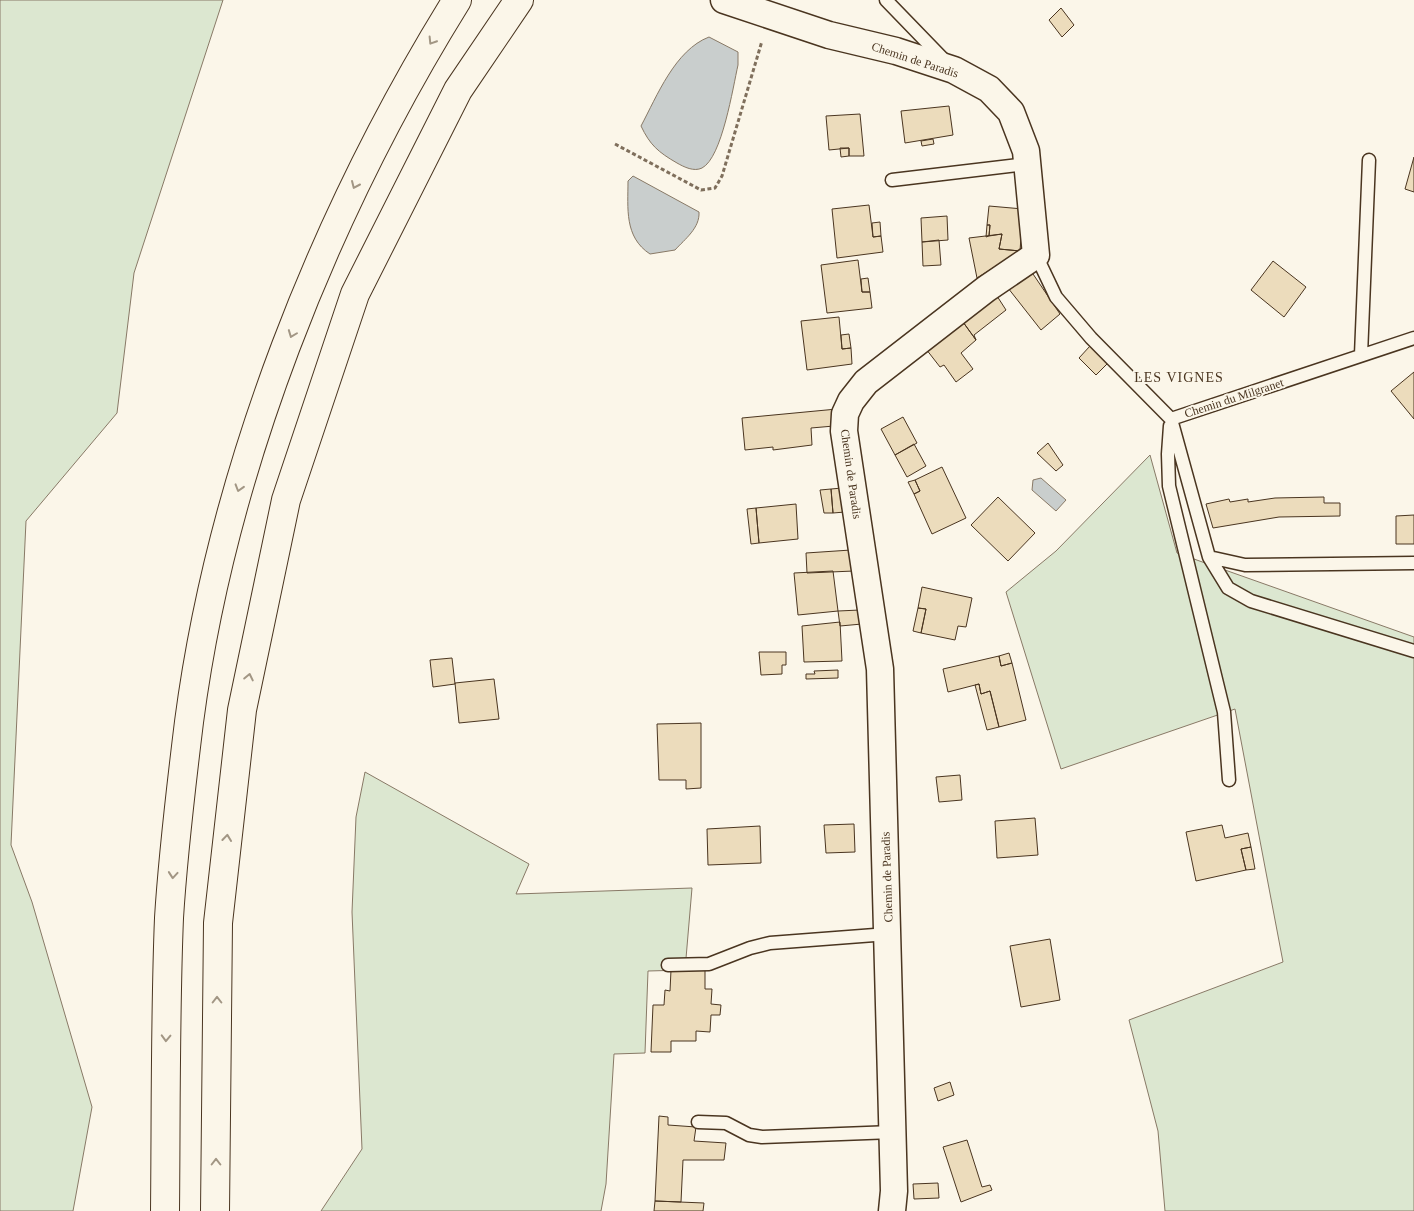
<svg xmlns="http://www.w3.org/2000/svg" width="1414" height="1211" viewBox="0 0 1414 1211" font-family="'Times New Roman',serif">
  <style>
    .green { fill: #dce7d0; stroke: #887966 }
    .water { fill: #c9cecd; stroke: #887966 }
    .building { fill: #ecdcbc; stroke: #4a3520 }
    .lines { fill: none; stroke-linecap: round; stroke-linejoin: round }
    .lane-casing { stroke: #4a3520; stroke-width: 15 }
    .street-casing { stroke: #4a3520; stroke-width: 29 }
    .highway-casing { stroke: #4a3520; stroke-width: 30 }
    .path { stroke: #7f6f5c; stroke-width: 3; stroke-dasharray: 4 2.5; stroke-linecap: butt }
    .lane { stroke: #fbf6e9; stroke-width: 12 }
    .street { stroke: #fbf6e9; stroke-width: 26 }
    .highway { stroke: #fbf6e9; stroke-width: 28 }
    .oneway { stroke: #a29684 }
    .labels { text-anchor: middle; dominant-baseline: central; stroke-width: 4; stroke-linejoin: round; paint-order: stroke }
    .street-label { font-size: 12px; fill: #4a3520; stroke: #fbf6e9 }
    .neighbourhood-label { font-size: 14px; letter-spacing: 1px; fill: #4a3520; stroke: #fbf6e9 }
  </style>
  <rect width="100%" height="100%" fill="#fbf6e9"/>
  <!-- green -->
  <path class="green" d="M0 0H223L134 273 117 413 26 521 11 845 32 902 92 1107 73 1211H0Z
    M1150 455 1177 553 1414 637V1211H1165L1158 1131 1129 1020 1283 962 1235 709 1061 769 1006 592 1056 551Z
    M365 772 529 864 516 894 692 888 685 970 648 971 645 1053 614 1054 606 1184 601 1211H321L362 1149 352 912 356 817Z"/>
  <!-- water -->
  <path class="water" d="M709 37 738 52V65C733 87 722 158 702 168 694 172 684 167 677 163 658 152 650 145 641 126 657 96 675 50 709 37Z
    M633 176 699 212C700 228 685 239 675 250L650 254C624 237 628 208 628 181Z
    M1041 478 1066 500 1056 511 1032 490 1033 480Z"/>
  <!-- building -->
  <path class="building" d="M1061 8 1074 25 1062 37 1049 20Z
    M949 106 953 135 905 143 901 111Z
    M860 114 864 156H849V148L829 150 826 116Z
    M933 139 934 144 922 146 921 141Z
    M840 148H849V156L841 157Z
    M1414 157V192L1405 189Z
    M869 205 873 237 881 236 883 252 837 258 832 209Z
    M989 206 1023 209 1020 251 999 249 1002 234 989 236 990 225H987Z
    M947 216 948 240 922 242 921 218Z
    M880 222 881 236 873 237 872 223Z
    M987 225H990L989 236 986 237Z
    M1002 234 999 249 1020 251 977 278 969 238Z
    M939 240 941 265 923 266 922 242Z
    M858 260 862 292H870L872 308 827 313 821 265Z
    M1273 261 1306 287 1284 317 1251 290Z
    M1031 271 1060 314 1041 330 1008 288Z
    M868 278 870 292H862L861 279Z
    M997 296 1006 310 974 335 976 340 963 322Z
    M839 317 842 349 851 348 852 364 807 370 801 321Z
    M963 322 976 340 961 353 973 369 956 382 944 365 940 367 926 349Z
    M849 334 851 348 842 349 841 335Z
    M1090 346 1107 364 1096 375 1079 358Z
    M1414 372V419L1391 391Z
    M837 409 834 426 811 428 812 445 773 450V447L745 450 742 418Z
    M903 417 917 443 895 455 881 429Z
    M1048 443 1063 465 1056 471 1037 453Z
    M914 444 926 466 907 477 895 455Z
    M942 467 966 518 932 534 914 494 920 491 915 480Z
    M915 480 920 491 914 494 908 482Z
    M842 488 845 512 833 513 831 489Z
    M831 489 833 513H824L820 490Z
    M998 497 1035 533 1008 561 971 525Z
    M1324 497V503H1340V516L1279 517 1213 528 1206 504 1229 499 1230 502 1248 499V502L1275 498Z
    M796 504 798 539 759 543 756 508Z
    M756 508 759 543 751 544 747 509Z
    M1414 515V544H1396V516Z
    M851 550 854 571 807 573 806 553Z
    M833 571 838 611 798 615 794 573Z
    M922 587 972 598 966 627 958 626 955 640 921 633 926 609 918 608Z
    M918 608 926 609 921 633 913 631Z
    M860 610 862 624 840 626 838 611Z
    M840 622 842 661 804 662 802 626Z
    M759 652H786V665H782V674L761 675Z
    M1009 653 1012 663 1001 666 999 656Z
    M999 656 1001 666 1012 663 1026 720 999 727 990 691 981 694 979 684 948 692 943 669Z
    M452 658 455 684 433 687 430 660Z
    M838 670V678L806 679V674H815L814 671Z
    M494 679 499 719 459 723 455 683Z
    M979 684 981 694 990 691 999 727 987 730 975 685Z
    M701 723V788L686 789V780H659L657 724Z
    M960 775 962 800 939 802 936 777Z
    M1035 818 1038 855 997 858 995 821Z
    M854 824 855 852 826 853 824 825Z
    M1222 825 1225 838 1248 833 1251 847 1241 849 1246 870 1196 881 1186 832Z
    M760 826 761 863 708 865 707 829Z
    M1251 847 1255 869 1246 870 1241 849Z
    M1050 939 1060 1000 1021 1007 1010 946Z
    M671 970H705V989H712L711 1004 721 1005 720 1015H711L710 1032 696 1031V1041H671V1052H651L653 1005H664L665 990 670 991Z
    M950 1082 954 1095 938 1101 934 1088Z
    M659 1116 668 1117V1125L696 1127 694 1141 726 1143 724 1160H683L681 1202 655 1201Z
    M967 1140 982 1187 990 1185 992 1190 961 1202 943 1147Z
    M938 1183 939 1198 914 1199 913 1184Z
    M655 1201 704 1203 703 1211H654Z"/>
  <g class="lines">
    <defs>
      <path id="lane" d="M886 0 945 61
        M892 180 1027 164
        M1036 255 1056 297 1091 338 1171 419 1414 338
        M1361 355 1369 160
        M1171 419 1209 557 1228 588 1251 601 1414 651
        M1170 426 1168 454 1169 486 1224 712 1229 780
        M1209 557 1245 565 1414 563
        M668 965 709 964 750 948 770 943 888 934
        M698 1122 726 1123 749 1135 762 1137 893 1132"/>
      <path id="street" d="M724 0 829 35 896 51 954 70 989 89 1011 112 1026 151 1036 255 986 289 866 382 851 401 845 414 844 431 880 669 894 1191 892 1211"/>
      <path id="highway" d="M165 1211C166 1114 165 1016 169 918 173 853 181 787 189 722 222 471 324 214 457 0
        M215 1211 218 923 242 710 286 500 355 294 458 90 519 0"/>
    </defs>
    <!-- lane casing -->
    <use href="#lane" class="lane-casing"/>
    <!-- street casing -->
    <use href="#street" class="street-casing"/>
    <!-- highway casing -->
    <use href="#highway" class="highway-casing"/>
    <!-- path -->
    <path class="path" d="M615 144 701 190 715 188 722 176 762 41"/>
    <!-- lane -->
    <use href="#lane" class="lane"/>
    <!-- street -->
    <use href="#street" class="street"/>
    <!-- highway -->
    <use href="#highway" class="highway"/>
  </g>
  <!-- one-way arrows -->
  <defs><path id="oneway-chevron" d="M-2-3.5L2.5 0L-2 3.5" fill="none" stroke-width="1.6" stroke-linecap="round" stroke-linejoin="round" transform="scale(1.25)"/></defs>
  <g class="oneway">
    <use href="#oneway-chevron" transform="translate(432 41) rotate(122)"/>
    <use href="#oneway-chevron" transform="translate(355 185) rotate(114)"/>
    <use href="#oneway-chevron" transform="translate(292 334) rotate(111)"/>
    <use href="#oneway-chevron" transform="translate(239 488) rotate(107)"/>
    <use href="#oneway-chevron" transform="translate(249 677) rotate(-78)"/>
    <use href="#oneway-chevron" transform="translate(227 838) rotate(-84)"/>
    <use href="#oneway-chevron" transform="translate(173 875) rotate(95)"/>
    <use href="#oneway-chevron" transform="translate(217 1000) rotate(-90)"/>
    <use href="#oneway-chevron" transform="translate(166 1038) rotate(92)"/>
    <use href="#oneway-chevron" transform="translate(216 1162) rotate(-90)"/>
  </g>
  <g class="labels">
    <!-- street labels -->
    <g class="street-label">
      <text transform="translate(915 60) rotate(18)">Chemin de Paradis</text>
      <text transform="translate(1234 398) rotate(-18)">Chemin du Milgranet</text>
      <text transform="translate(851 474) rotate(82)">Chemin de Paradis</text>
      <text transform="translate(887 877) rotate(-92)">Chemin de Paradis</text>
    </g>
    <!-- neighbourhood labels -->
    <g class="neighbourhood-label">
      <text x="1179" y="377">LES VIGNES</text>
    </g>
  </g>
</svg>
